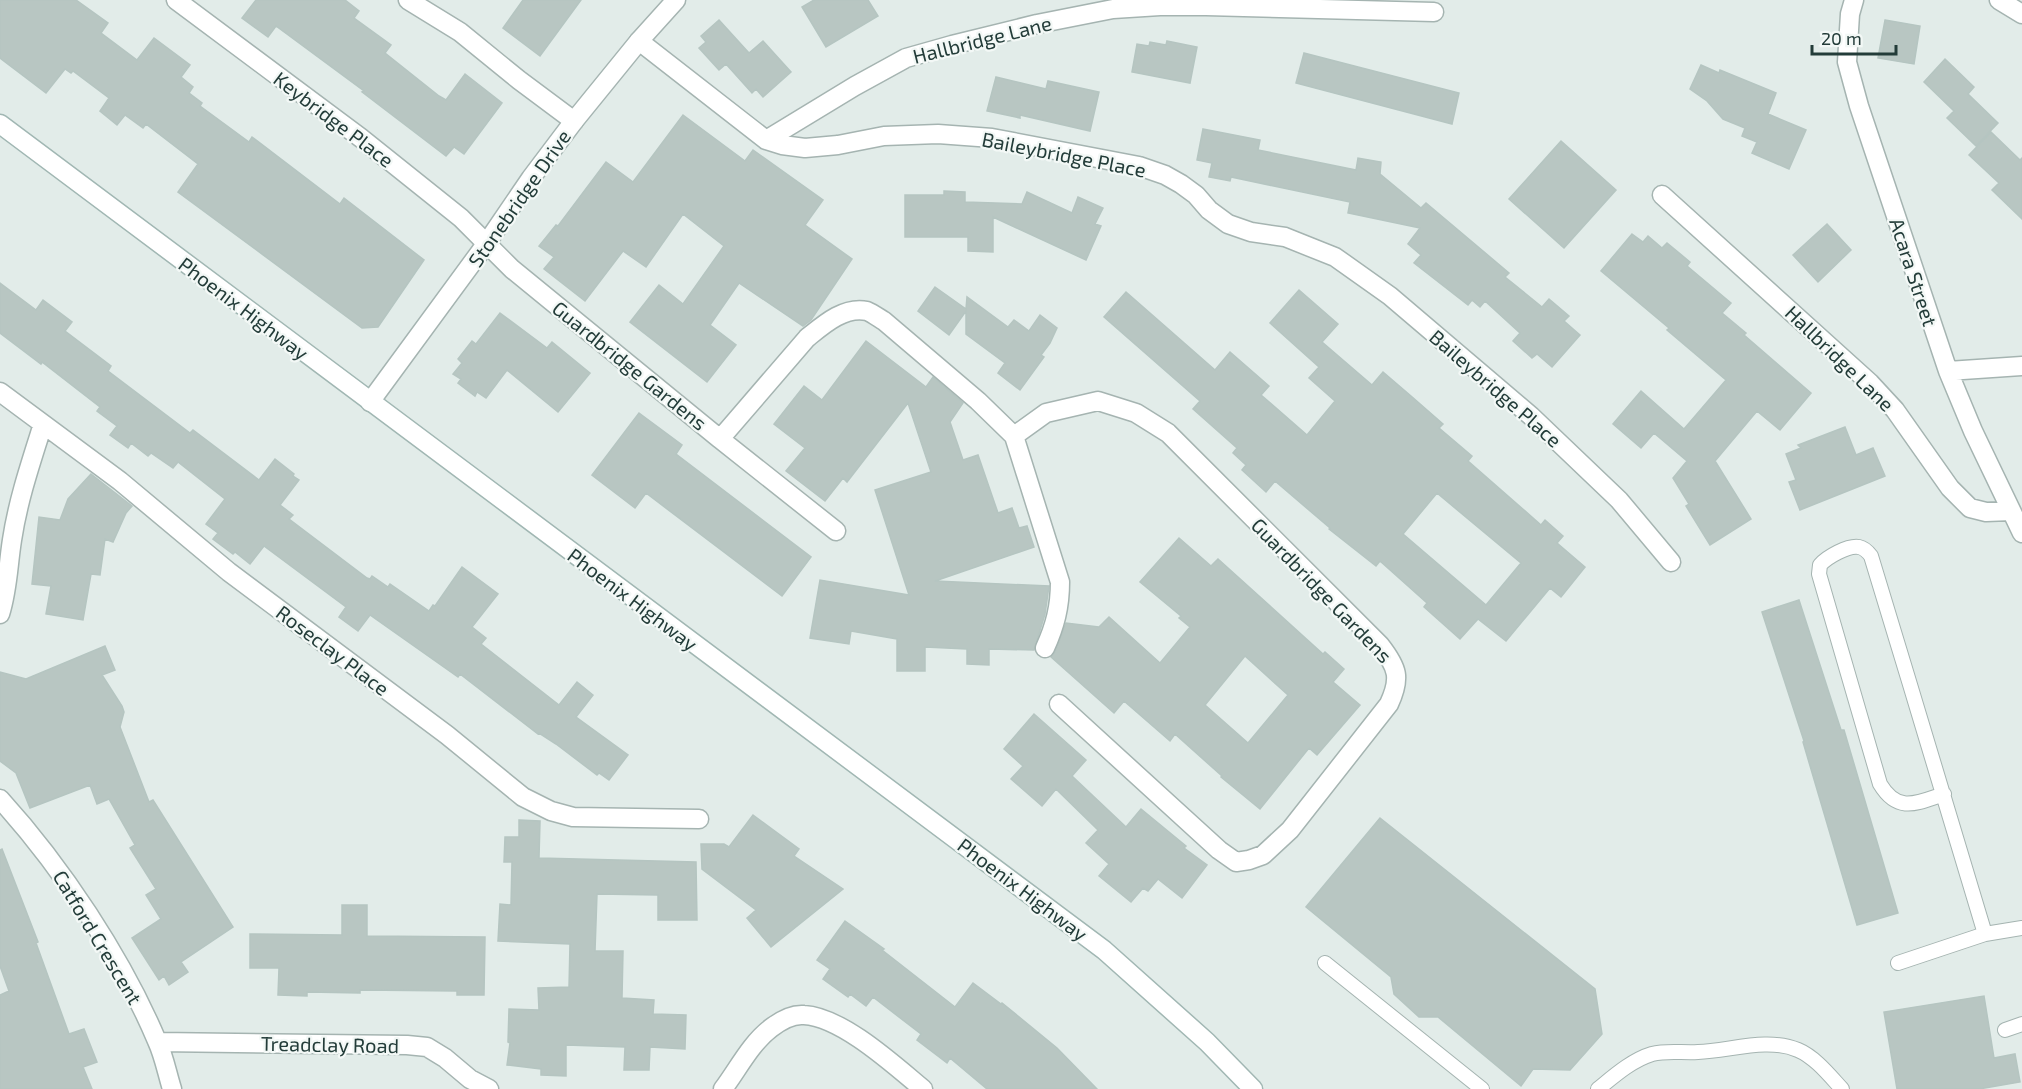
<svg xmlns="http://www.w3.org/2000/svg" width="2022" height="1089" viewBox="0 0 2022 1089" font-family="'Exo 2',sans-serif">
  <style>
    .building { fill: #b8c6c2; stroke: #b5c5c1; stroke-width: 1.5; fill-rule: evenodd }
    .lines { fill: none; stroke-linecap: round; stroke-linejoin: round }
    .service-casing { stroke: #a5b4b1; stroke-width: 16 }
    .minor-casing { stroke: #a5b4b1; stroke-width: 21 }
    .tertiary-casing { stroke: #a5b4b1; stroke-width: 21 }
    .secondary-casing { stroke: #a1b7b3; stroke-width: 21 }
    .service { stroke: #fff; stroke-width: 14 }
    .minor { stroke: #fff; stroke-width: 18 }
    .tertiary { stroke: #fff; stroke-width: 18 }
    .secondary { stroke: #fff; stroke-width: 18 }
    .labels { text-anchor: middle; dominant-baseline: central; stroke-width: 4.5; stroke-linejoin: round; paint-order: stroke }
    .street-label { font-size: 20px; fill: #233c39; stroke: #f3f8f6 }
  </style>
  <rect width="100%" height="100%" fill="#e2ece9"/>
  <!-- building -->
  <path class="building" d="M0 0H76L108 23 101 33 137 60 154 38 190 65 181 77 193 87 189 93 202 103 200 106 249 142 252 137 340 204 344 198 424 260 378 327 362 328 178 192 198 164 146 124 143 128 125 115 117 125 100 111 109 98 73 71 71 73 65 69 46 93 0 58Z
    M256 0H345L359 11 354 18 391 45 385 53 439 96 446 100 465 74 502 103 464 154 454 147 446 156 362 92 364 91 276 26 268 37 242 18Z
    M523 0H581L540 56 503 28Z
    M814 0H868L878 16 826 47 802 7Z
    M719 20 749 53 763 41 791 72 763 97 756 89 752 93 726 64 719 70 699 48 706 42 701 36Z
    M1885 20 1920 26 1914 64 1878 58Z
    M1167 41 1197 47 1190 83 1132 72 1137 44 1149 46 1150 42 1166 45Z
    M1304 53 1459 93 1452 124 1296 83Z
    M1945 59 1974 87 1968 94 1998 123 1976 146 1947 118 1954 111 1924 82Z
    M1701 65 1719 73 1720 70 1776 93 1768 114 1806 130 1789 169 1752 153 1757 142 1742 136 1745 128 1723 119 1707 101 1690 89Z
    M996 77 1046 89 1048 81 1099 92 1090 131 1020 115V118L987 111Z
    M683 115 745 161 753 150 823 200 805 225 852 259 811 320 803 326 739 283 710 325 736 345 707 382 630 322 659 285 683 304 724 246 683 214 646 267 623 251 585 301 544 269 554 257 539 246 556 225 558 226 606 162 633 182Z
    M1203 129 1260 140 1258 150 1356 170 1358 158 1381 162 1380 174 1421 208 1426 203 1509 273 1505 277 1542 307 1549 299 1569 316 1564 321 1580 335 1552 367 1537 354 1532 358 1513 341 1520 333 1485 301 1480 307 1472 300 1468 305 1414 263 1421 255 1408 244 1420 228 1348 213 1350 202 1231 177 1230 181 1209 177 1212 163 1197 160Z
    M1991 132 2020 160 2022 158V219L1992 190 1999 183 1969 155Z
    M1561 141 1616 190 1564 248 1509 199Z
    M944 191 965 192V202L1022 204 1027 192 1072 213 1078 197 1103 208 1095 224 1101 226 1086 260 993 217V252L968 251V237H905V195H944Z
    M1827 224 1851 250 1818 282 1793 255Z
    M1632 234 1643 242 1648 236 1662 248 1667 243 1690 262 1687 266 1731 303 1722 313 1746 333 1744 335 1811 393 1780 430 1757 411 1715 461 1751 519 1710 545 1686 506 1689 504 1673 478 1687 461 1654 433 1641 448 1613 424 1641 391 1684 429 1726 380 1667 330 1669 328 1601 271Z
    M0 283 36 310 43 300 72 322 65 331 111 366 108 371 190 433 193 430 259 480 275 459 294 474 293 476 299 480 280 505 293 515 289 519 367 578 370 579 372 576 388 587 390 584 429 611 433 605 435 606 462 567 498 594 472 627 486 638 481 644 559 705 577 682 593 695 576 717 628 755 609 780 599 773 597 775 556 744 539 733 538 734 460 674 458 677 370 615 358 631 339 617 346 607 264 546 250 564 235 552 233 554 213 539 218 533 206 524 225 499 178 462 173 468 151 453 148 456 131 443 128 448 110 435 117 426 97 411 100 407 42 362 41 364 0 333Z
    M935 287 966 309 967 297 1008 327 1014 320 1029 331 1040 315 1057 328 1050 343 1041 355 1044 357 1020 390 998 373 1005 363 966 334V311L949 335 918 311Z
    M1299 290 1338 324 1322 342 1372 385 1383 372 1411 396 1443 424 1439 428 1472 456 1468 461 1541 525 1545 520 1563 536 1557 543 1585 567 1561 597 1550 588 1506 641 1478 619 1460 639 1424 607 1427 603 1380 561 1376 566 1329 529 1330 528 1275 481 1266 492 1242 470 1246 465 1233 453 1237 448 1193 409 1200 401 1104 317 1126 292 1215 370 1230 352 1269 386 1261 395 1307 435 1335 401 1309 378 1319 367 1270 323ZM1437 493 1521 563 1486 605 1403 534Z
    M500 313 547 348 552 342 590 373 558 412 507 370 486 398 477 392 475 396 458 383 461 379 453 374 462 363 458 359 472 341 476 344Z
    M866 341 926 387 933 377 963 403 950 422 963 460 978 455 998 513 1012 508 1019 528 1027 526 1034 547 935 581 1049 586 1045 614 1034 650 989 649V665L967 664V649L925 647V671H897V639L851 631 849 644 810 638 820 580 909 595 875 490 931 472 908 403 847 482 843 478 825 501 786 471 805 448 774 424 804 386 822 400Z
    M639 413 682 445 676 454 811 557 782 596 646 493 635 508 592 475Z
    M1845 427 1856 455 1873 448 1885 476 1800 510 1789 482 1796 480 1786 454 1801 448 1798 445Z
    M91 474 132 506 126 513 113 542 105 539 100 575 91 574 83 620 46 614 51 586 32 584 39 517 60 520 68 499Z
    M1179 538 1211 566 1218 559 1323 654 1325 652 1344 669 1333 682 1360 705 1317 755 1309 748 1260 809 1221 777 1222 776 1175 734 1170 741 1124 701 1114 713 1051 657 1055 652 1066 623 1099 627 1109 617 1160 663 1190 627 1179 618 1181 616 1140 582ZM1245 656 1288 695 1248 743 1205 705Z
    M1799 600 1841 730H1844L1898 913 1857 925 1803 742 1804 741 1762 612Z
    M105 646 115 670 102 675 122 706 124 712 120 727 149 802 153 800 233 927 181 962 188 972 169 985 164 976 159 980 132 938 161 919 146 895 156 889 130 848 135 845 109 799 97 804 90 785 30 808 16 773 0 761V672L26 679Z
    M1034 714 1086 760 1072 776 1126 827 1141 809 1186 846 1184 848 1207 865 1182 898 1158 879 1148 891 1143 888 1131 902 1099 876 1109 864 1086 843 1098 830 1056 789 1042 806 1011 779 1023 766 1004 749Z
    M753 815 799 849 794 856 843 889 771 947 747 918 756 910 702 869 701 844H724L729 847Z
    M1380 818 1595 989 1602 1034 1570 1070 1533 1069 1521 1086 1438 1017H1419L1394 994 1391 977 1306 907Z
    M519 820 540 821 539 858 696 862 697 920H658V895L597 894 595 951H623L622 998 654 1000 653 1014 686 1015 685 1049 650 1047 649 1070H624L625 1047 566 1045V1076L541 1075V1069L507 1065 510 1043 508 1042 509 1009 539 1010 538 988 569 987 570 944 498 941 500 904 511 905 512 862H504L505 837H519Z
    M2 849 33 929 38 942 36 943 69 1034 84 1029 97 1062 83 1067 92 1089H0V995L9 991 0 966V850Z
    M342 905H367V936L485 937 484 995H457V991L360 990V993L307 992V996L278 995 279 968H250V934L342 935Z
    M845 921 884 949 882 950 955 1007 973 983 1001 1004 1002 1003 1057 1048 1097 1089H987L950 1058 947 1063 917 1040 921 1034 873 997 866 1006 850 994 848 997 823 979 830 969 817 960Z
    M1984 996 1994 1058 2015 1054 2020 1082 1979 1089H1897L1884 1012Z"/>
  <g class="lines">
    <defs>
      <path id="service" d="M1944 794C1917 803 1898 814 1880 784L1819 574 1820 565C1827 557 1848 545 1859 547 1864 548 1868 552 1871 556 1909 682 1948 808 1985 934L2022 928
        M1325 963 1482 1089
        M1898 963 1985 934
        M2005 1030 2022 1024
        M1598 1089C1614 1076 1632 1060 1652 1054 1667 1050 1682 1053 1698 1052 1730 1051 1767 1037 1798 1050 1815 1057 1830 1076 1842 1089"/>
      <path id="minor" d="M176 0 361 138 461 218 512 269 720 439 807 338C823 325 844 306 867 311 872 313 879 318 884 321L978 401 1014 436 1060 582C1060 607 1055 626 1045 648
        M408 0 460 32 519 80 574 121
        M1854 0 1850 14 1847 62 1859 106 1948 371 1973 431 2022 533
        M639 41 766 140 782 145 805 148 838 145 884 136 938 134 992 138 1139 166 1165 175 1181 184 1196 195 1209 210 1228 224 1251 232 1285 237 1335 257 1390 296 1531 416 1619 500 1671 562
        M766 140 855 86 906 58 952 45 1037 24 1113 9 1160 6H1206L1434 12
        M1662 195 1870 383 1895 410 1950 488 1970 508 1986 512 2011 511
        M1948 371 2022 366
        M0 392 120 481 229 572 447 735 523 797 551 811 573 817 699 819
        M1014 436 1046 413 1098 401 1136 413 1168 433 1380 645C1398 668 1401 678 1389 704L1290 830 1263 855 1249 860 1236 862 1219 850 1059 704
        M720 439 836 531
        M0 614C8 589 8 565 12 540 18 500 31 462 43 424
        M0 799C61 866 122 958 157 1041 164 1056 167 1073 172 1089
        M158 1042 407 1045 427 1047 445 1058 470 1079 489 1089
        M723 1089C738 1069 751 1043 771 1028 780 1021 793 1014 804 1015 842 1017 894 1065 923 1089"/>
      <path id="tertiary" d="M1999 0 2022 14
        M370 402 486 244 531 178 574 121 639 41 676 0"/>
      <path id="secondary" d="M0 124 1104 950 1207 1042 1253 1089"/>
    </defs>
    <!-- service casing -->
    <use href="#service" class="service-casing"/>
    <!-- minor casing -->
    <use href="#minor" class="minor-casing"/>
    <!-- tertiary casing -->
    <use href="#tertiary" class="tertiary-casing"/>
    <!-- secondary casing -->
    <use href="#secondary" class="secondary-casing"/>
    <!-- service -->
    <use href="#service" class="service"/>
    <!-- minor -->
    <use href="#minor" class="minor"/>
    <!-- tertiary -->
    <use href="#tertiary" class="tertiary"/>
    <!-- secondary -->
    <use href="#secondary" class="secondary"/>
  </g>
  <g class="labels">
    <!-- street labels -->
    <g class="street-label">
      <text transform="translate(982 39) rotate(-14)">Hallbridge Lane</text>
      <text transform="translate(334 119) rotate(37)">Keybridge Place</text>
      <text transform="translate(1064 154) rotate(11)">Baileybridge Place</text>
      <text transform="translate(519 198) rotate(-55)">Stonebridge Drive</text>
      <text transform="translate(1914 272) rotate(72)">Acara Street</text>
      <text transform="translate(244 308) rotate(37)">Phoenix Highway</text>
      <text transform="translate(1840 358) rotate(44)">Hallbridge Lane</text>
      <text transform="translate(630 365) rotate(39)">Guardbridge Gardens</text>
      <text transform="translate(1496 388) rotate(41)">Baileybridge Place</text>
      <text transform="translate(1322 590) rotate(46)">Guardbridge Gardens</text>
      <text transform="translate(633 599) rotate(37)">Phoenix Highway</text>
      <text transform="translate(333 650) rotate(37)">Roseclay Place</text>
      <text transform="translate(1023 889) rotate(37)">Phoenix Highway</text>
      <text transform="translate(98 937) rotate(59)">Catford Crescent</text>
      <text transform="translate(330 1044) rotate(1)">Treadclay Road</text>
    </g>
  </g>
  <!-- scale -->
  <path d="M1812 45v9h84v-9" fill="none" stroke="#233c39" stroke-width="3"/>
  <text x="1821" y="45" font-size="18" fill="#233c39" stroke="#f3f8f6" stroke-width="4.5" paint-order="stroke">20 m</text>
</svg>
